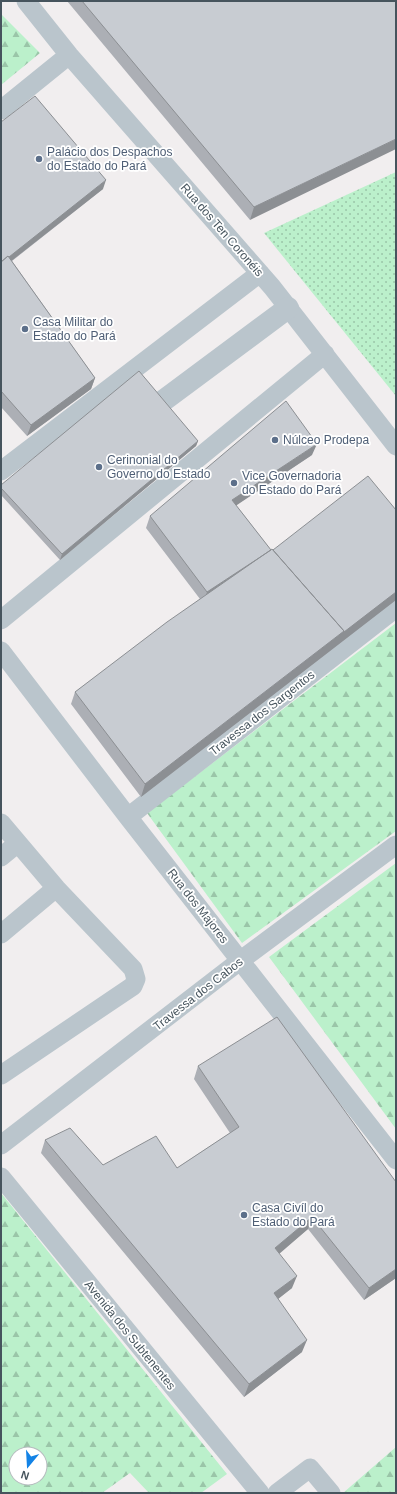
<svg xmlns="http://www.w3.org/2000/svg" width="397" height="1494" viewBox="0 0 397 1494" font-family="Helvetica,sans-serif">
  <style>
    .forest { fill: url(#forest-firs); fill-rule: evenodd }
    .park { fill: url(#park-dots) }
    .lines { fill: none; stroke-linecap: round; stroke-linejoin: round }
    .lane { stroke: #bac5cc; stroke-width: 19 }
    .street { stroke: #bac5cc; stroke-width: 22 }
    .wall { fill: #acafb5 }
    .shaded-wall { fill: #8c8f93 }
    .building { fill: #c8ccd2; stroke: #8c8f93 }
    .service-dot { fill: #5c6f8a; stroke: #fff; stroke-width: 1.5 }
    .labels { text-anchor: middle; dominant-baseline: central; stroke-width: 3.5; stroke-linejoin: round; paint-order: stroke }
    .service-label { font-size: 12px; fill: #4e5e75; stroke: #fff; text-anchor: start }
    .street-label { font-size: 12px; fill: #46545d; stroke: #fff }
  </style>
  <defs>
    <pattern id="forest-firs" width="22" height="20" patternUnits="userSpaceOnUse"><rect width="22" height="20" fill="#bbf0cb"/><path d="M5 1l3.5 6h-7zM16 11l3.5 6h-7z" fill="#9ac5a8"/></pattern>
    <pattern id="park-dots" width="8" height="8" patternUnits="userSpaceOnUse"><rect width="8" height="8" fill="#bbf0cb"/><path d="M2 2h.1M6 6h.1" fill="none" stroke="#9ac5a8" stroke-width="1.8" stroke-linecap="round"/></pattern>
  </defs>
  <rect width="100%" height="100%" fill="#f1eeef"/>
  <!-- forest -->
  <path class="forest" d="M1 14 40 53 1 85Z
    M396 623V831L242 943 147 813Z
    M396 863V1129L269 957Z
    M1 1193 227 1474 201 1493H149L130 1473 102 1493H1ZM16 1454H40V1478H16Z
    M396 1447V1493H343Z"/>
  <!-- park -->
  <path class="park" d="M396 172V396L264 233Z"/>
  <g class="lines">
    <!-- lane -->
    <path class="lane" d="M26 1 69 55 272 287 396 446
      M1 110 69 55
      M1 471 260 273
      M1 620 325 354
      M1 651 128 817 396 1160
      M128 817 396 608
      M1 823 56 888 1 934
      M1 857 18 843
      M1 1075 133 986 136 979 133 969 56 888
      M1 1145 241 960 396 845
      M1 1177 260 1493
      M277 1493 310 1468 331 1493"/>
    <!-- street -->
    <path class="street" d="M140 418 288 308"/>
  </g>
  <!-- wall -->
  <path class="wall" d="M67 1H396L250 220Z
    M1 122 103 189 12 261 95 378 91 389 27 436 1 407Z
    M198 441 196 446 60 560 1 495V485Z
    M312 455 236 505 271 550 396 510V600L141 797 71 704 75 692 200 599 146 528 150 516Z
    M198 1066 396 1278 364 1300 308 1229 279 1253 292 1288 278 1299 302 1352 244 1397 41 1153 45 1140 103 1165 177 1168 230 1133 194 1079Z"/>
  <!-- shaded-wall -->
  <path class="shaded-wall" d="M396 139V149L250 220 254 207Z
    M106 180 103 189 1 269V263Z
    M95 378 91 389 27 436 31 425Z
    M198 441 196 446 60 560 62 554Z
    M317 444 312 455 228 511 232 500Z
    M272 550 203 603 207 592Z
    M396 592V600L141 797 145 784 344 631Z
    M312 1217 308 1229 271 1261 275 1248Z
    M396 1269V1278L364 1300 369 1288Z
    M297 1276 292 1288 269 1306 274 1293Z
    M307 1340 302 1352 244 1397 249 1384Z"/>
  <!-- building -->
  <path class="building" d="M82 1H396V139L254 207Z
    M35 96 106 180 9 257 8 256 1 262V122Z
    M8 256 95 378 31 425 1 391V262Z
    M139 371 198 441 62 554 1 488V485Z
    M286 401 317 444 232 500 271 550 207 592 150 516Z
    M368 476 396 510V592L344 632V631L273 550Z
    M272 549 344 631 145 784 75 692 167 622Z
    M277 1017 396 1182V1269L369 1288 312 1217 275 1248 297 1276 274 1293 307 1340 249 1384 45 1140 70 1128 103 1165 156 1136 177 1168 239 1127 198 1066Z"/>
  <!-- markers -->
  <g class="service-dot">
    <circle cx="39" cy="159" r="4"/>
    <circle cx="25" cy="329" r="4"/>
    <circle cx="275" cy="440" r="4"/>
    <circle cx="99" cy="467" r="4"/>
    <circle cx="234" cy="483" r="4"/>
    <circle cx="244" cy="1215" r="4"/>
  </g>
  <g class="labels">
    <!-- service labels -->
    <g class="service-label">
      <text x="47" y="152">Palácio dos Despachos<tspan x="47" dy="14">do Estado do Pará</tspan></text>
      <text x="33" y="322">Casa Militar do<tspan x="33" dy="14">Estado do Pará</tspan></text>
      <text x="283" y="440">Núlceo Prodepa</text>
      <text x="107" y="460">Cerinonial do<tspan x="107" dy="14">Governo do Estado</tspan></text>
      <text x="242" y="476">Vice Governadoria<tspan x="242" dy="14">do Estado do Pará</tspan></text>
      <text x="252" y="1208">Casa Civíl do<tspan x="252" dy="14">Estado do Pará</tspan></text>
    </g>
    <!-- street labels -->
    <g class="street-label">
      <text transform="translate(222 230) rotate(49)">Rua dos Ten Coronéis</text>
      <text transform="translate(262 713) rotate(-38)">Travessa dos Sargentos</text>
      <text transform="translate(198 906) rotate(52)">Rua dos Majores</text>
      <text transform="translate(198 994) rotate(-38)">Travessa dos Cabos</text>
      <text transform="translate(130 1335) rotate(51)">Avenida dos Subtenentes</text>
    </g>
  </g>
  <!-- border -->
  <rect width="397" height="1494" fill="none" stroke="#46545d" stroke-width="4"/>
  <!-- north arrow -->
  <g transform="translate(28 1466) rotate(198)"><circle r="19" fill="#ffffff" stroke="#b5bbbe"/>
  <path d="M0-3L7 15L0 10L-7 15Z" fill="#1383e6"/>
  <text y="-6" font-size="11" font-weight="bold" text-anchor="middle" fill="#46545d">N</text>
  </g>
</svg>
